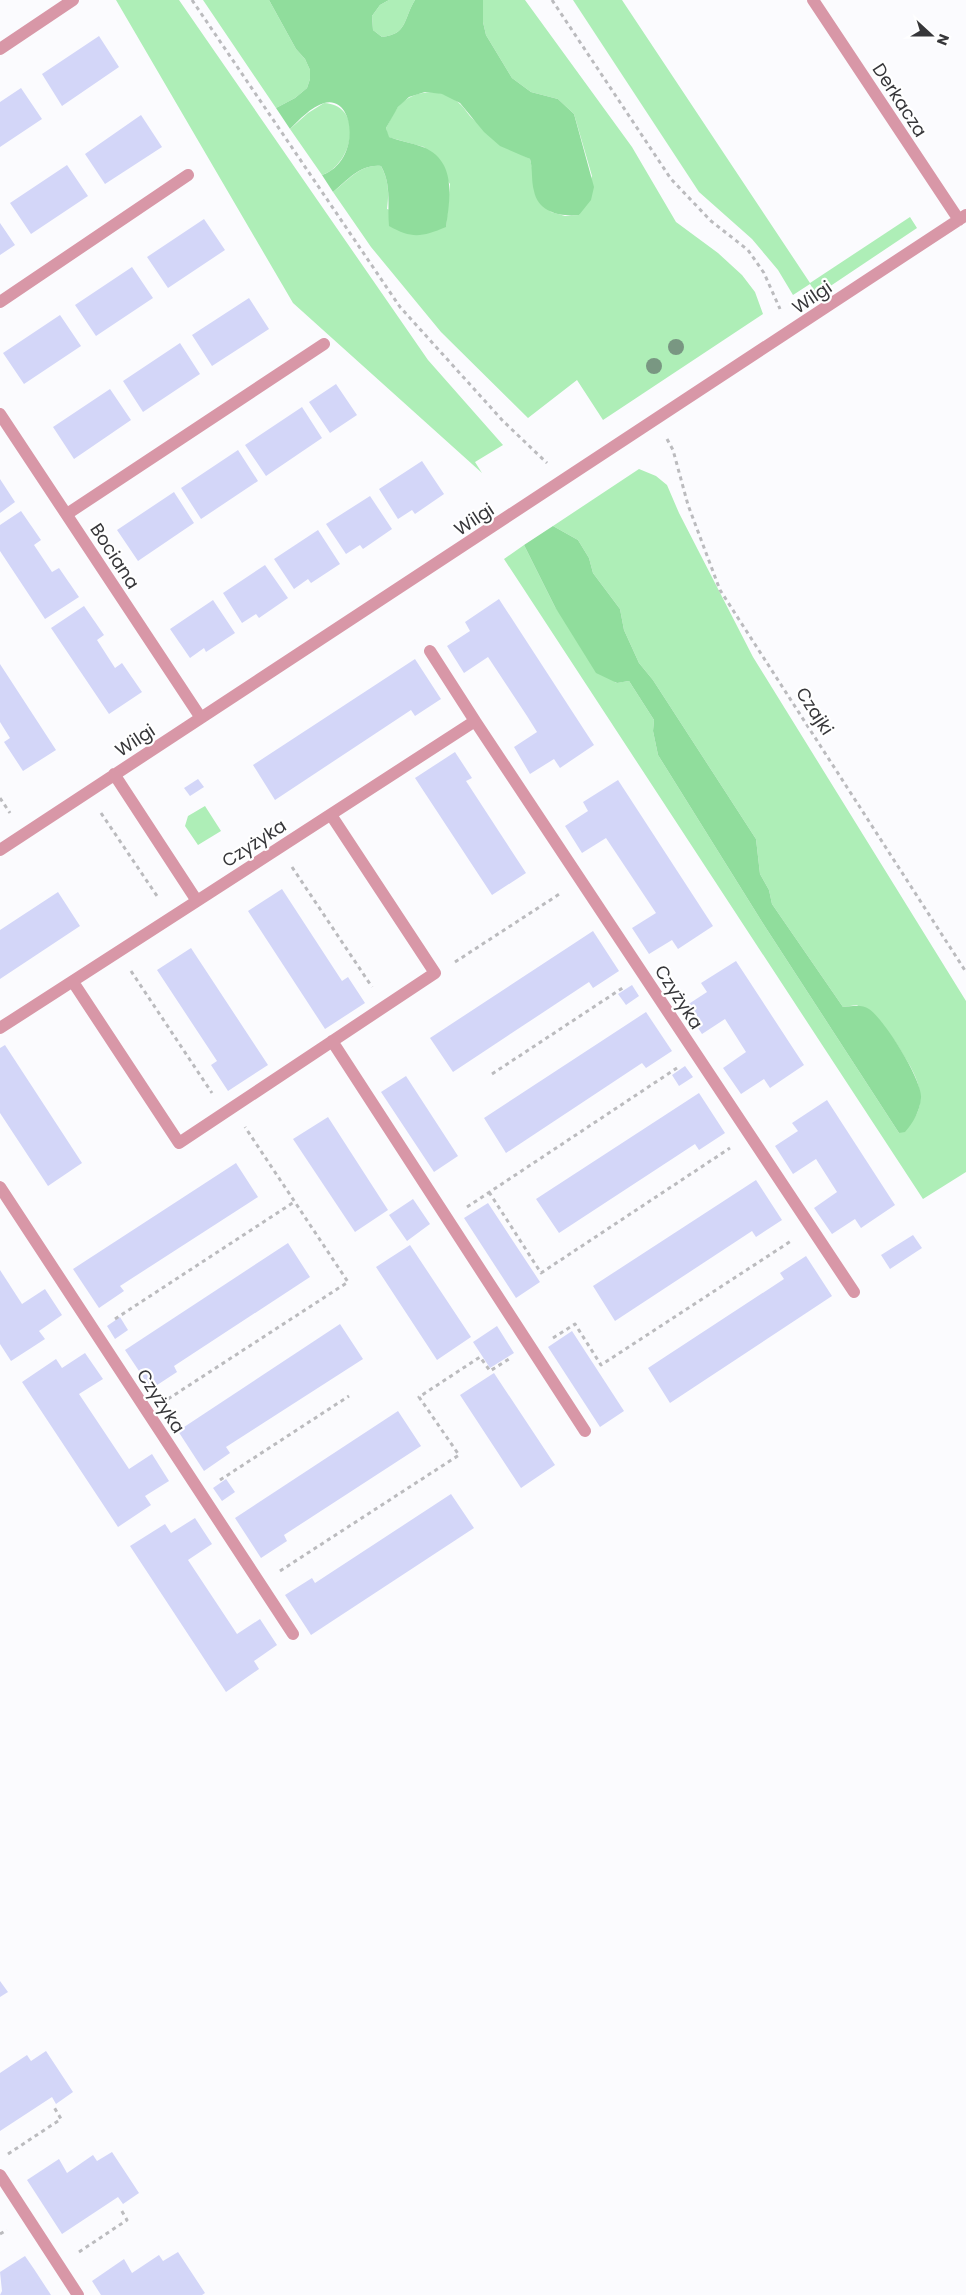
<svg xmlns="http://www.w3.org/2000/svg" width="966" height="2295" viewBox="0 0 966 2295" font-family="Poppins,sans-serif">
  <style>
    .green { fill: #aeeeb7 }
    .forest { fill: #90dd9c }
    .building { fill: #d3d6f8 }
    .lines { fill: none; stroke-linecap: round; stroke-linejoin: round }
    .path { stroke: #bbbbbe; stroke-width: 3; stroke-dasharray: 4 4; stroke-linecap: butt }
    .lane { stroke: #d897a7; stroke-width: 12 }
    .street { stroke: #d897a7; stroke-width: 12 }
    .tree { fill: #799782 }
    .labels { text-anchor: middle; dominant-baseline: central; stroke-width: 4.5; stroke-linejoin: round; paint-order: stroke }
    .street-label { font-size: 18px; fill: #37373a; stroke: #fff }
  </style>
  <rect width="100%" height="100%" fill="#fbfbfe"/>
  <!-- green -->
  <path class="green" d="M116 0H179L428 360 503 445 475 462 482 473 293 303Z
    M203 0H269L296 49 305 59 310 70V79L307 88 295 98 276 108Z
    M389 0H415C403 19 408 34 382 37L373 30 372 16 380 5Z
    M483 0H525L632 147 676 222 718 253 742 275 755 292 763 314 603 420 577 380 528 418 441 332 371 247 333 192C349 180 360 164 381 166 389 181 389 193 387 209L446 227 450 184 424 147 388 137 386 128C390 121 393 113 398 107 413 89 443 87 460 104 465 108 468 115 473 119 490 133 509 148 530 159L533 172V180L551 212 565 216 579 215 592 176 574 114 558 99 531 92 512 78 486 35 483 22Z
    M573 0H622L810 283 910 217 917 228 817 295 810 284 793 295 778 270 752 239 699 192Z
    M324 103C365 105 353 165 322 175L290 129 308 113Z
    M639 469 656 476 667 485 679 513 753 657 966 1001V1172L923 1199 504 559 524 545 555 607 616 683 629 681 654 720 653 731 658 755 764 925 899 1133C931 1111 922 1084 904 1056 900 1049 895 1040 889 1034 880 1024 868 1015 857 1005L843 1007 772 904 769 890 760 874 756 839 653 680 639 663 624 630 620 609 593 573 589 558 578 540 553 526Z
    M205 806 221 831 198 845 185 826 188 816Z"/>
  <!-- forest -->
  <path class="forest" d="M269 0H389L380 5 372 16 373 30 382 37C408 34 403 19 415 0H483V22L486 35 512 78 531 92 558 99 574 114 594 187 591 200 579 215C560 217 538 212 534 191 531 180 533 170 530 159L500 146 484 132 460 103 442 94 425 92 409 97 398 107 386 128 389 137C400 141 412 143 423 147 457 161 450 198 446 227 422 237 412 239 389 226 387 205 392 185 381 166 360 164 348 180 333 192L322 175C362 161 355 94 324 103 311 107 299 120 290 129L276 108 295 98 307 88 310 79V70L305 59 296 49Z
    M553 526 578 540 589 558 593 573 620 609 624 630 639 663 653 680 756 839 760 874 769 890 772 904 843 1007C852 1006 862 1004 869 1009 884 1019 923 1081 921 1098 920 1111 913 1123 905 1132L899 1133 764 925 658 755 653 731 654 720 629 681 617 683 596 673 555 607 524 545Z"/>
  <!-- building -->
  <path class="building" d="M99 36 119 67 62 106 42 74Z
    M21 88 42 119 0 147V102Z
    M141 115 162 147 105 184 85 154Z
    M67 165 88 196 31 234 10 203Z
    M204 219 225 250 168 288 147 257Z
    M0 223 15 245 0 255Z
    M132 267 153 298 96 336 75 305Z
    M249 298 269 329 212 366 192 335Z
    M60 315 81 346 24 384 3 353Z
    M180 343 200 374 143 412 123 381Z
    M336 384 357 415 330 433 309 402Z
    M110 389 131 420 74 459 53 427Z
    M302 407 322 438 266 476 245 445Z
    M238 450 258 481 201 519 181 488Z
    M422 461 444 494 415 514 412 510 398 519 379 489Z
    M0 479 15 502 0 513Z
    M174 492 194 523 138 561 117 530Z
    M370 496 392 529 363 549 360 545 346 554 326 524Z
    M21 511 41 540 34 545 52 572 59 568 79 597 45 619 0 551V525Z
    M318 530 340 564 311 583 308 579 294 589 274 559Z
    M265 565 288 598 259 618 256 614 242 623 223 593Z
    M499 599 594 745 560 768 554 759 530 774 514 747 537 732 527 716 488 657 464 673 447 646 470 631 465 622Z
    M213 600 235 633 206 652 204 648 190 658 170 629Z
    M84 606 104 635 97 640 115 668 122 663 142 692 109 714 51 628Z
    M415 659 441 699 415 716 411 710 275 800 253 765Z
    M0 664 56 750 23 771 4 742 10 738 0 722Z
    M455 752 472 778 466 781 526 873 492 895 415 778Z
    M198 779 204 787 190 796 184 788Z
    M618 780 713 926 678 949 672 940 649 954 632 928 656 913 606 838 582 853 565 826 588 811 583 802Z
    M282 889 342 981 348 977 365 1003 325 1029 248 911Z
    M58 892 80 926 0 979V930Z
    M593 931 619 971 593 988 589 982 453 1072 430 1038Z
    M191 948 268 1065 228 1091 211 1065 217 1061 157 970Z
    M736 961 804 1065 770 1088 764 1079 741 1094 723 1068 746 1052 725 1019 702 1034 684 1007 707 992 701 983Z
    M632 985 639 996 626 1005 618 994Z
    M646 1012 672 1051 646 1068 642 1063 506 1153 484 1118Z
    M5 1045 82 1163 48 1186 0 1113V1048Z
    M685 1066 693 1077 679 1086 672 1075Z
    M406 1076 458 1156 434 1172 381 1092Z
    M699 1093 725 1133 699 1150 695 1144 559 1233 536 1199Z
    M827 1100 895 1205 861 1228 855 1219 832 1234 814 1208 837 1192 816 1159 793 1174 775 1146 798 1131 792 1123Z
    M328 1117 388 1210 355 1232 293 1139Z
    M236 1163 258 1197 120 1286 124 1291 99 1308 73 1269Z
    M756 1180 782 1220 756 1237 752 1231 615 1321 593 1286Z
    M413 1199 430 1224 407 1241 389 1215Z
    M488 1203 540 1282 516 1298 464 1218Z
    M913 1235 922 1248 890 1269 881 1255Z
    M288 1243 310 1277 174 1366 177 1372 151 1389 125 1350Z
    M410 1245 471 1337 437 1360 376 1267Z
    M806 1256 832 1296 670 1403 648 1368 784 1279 780 1273Z
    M0 1270 22 1304 45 1289 62 1315 39 1331 45 1339 11 1361 0 1344Z
    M120 1317 128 1330 115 1339 107 1326Z
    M340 1324 363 1359 226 1447 230 1453 204 1471 178 1431Z
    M497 1326 514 1353 490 1368 473 1342Z
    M572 1331 624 1411 600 1427 548 1347Z
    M85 1353 103 1379 79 1394 129 1469 152 1454 169 1481 145 1496 151 1505 118 1527 22 1382 56 1359 62 1368Z
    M494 1373 555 1465 521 1488 460 1395Z
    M398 1411 421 1446 284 1535 287 1541 261 1558 235 1518Z
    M226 1479 235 1492 222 1501 213 1488Z
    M451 1494 474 1528 311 1635 285 1595 312 1578 315 1583Z
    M195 1518 212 1544 188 1560 237 1634 260 1619 277 1645 254 1661 259 1669 226 1692 130 1546 165 1524 171 1533Z
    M0 1981 8 1992 0 1997Z
    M46 2051 73 2092 56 2104 52 2097 0 2131V2073L27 2055 31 2061Z
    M112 2152 139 2193 123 2204 118 2197 62 2234 27 2180 59 2159 67 2173 93 2155 97 2161Z
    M178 2252 205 2293 202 2295H101L92 2281 124 2259 132 2273 159 2255 163 2261Z
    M25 2256 34 2269 51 2295H0L2 2291 0 2272Z"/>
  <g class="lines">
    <!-- path -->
    <path class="path" d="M192 0 400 307 503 421 547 463
      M552 0 671 179 711 221 748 250 764 273 780 309
      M667 439 673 450 688 505 720 590 966 972
      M0 798 10 813
      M101 813 157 896
      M292 867 372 987
      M455 962 561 893
      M131 971 212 1093
      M492 1074 624 987
      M489 1192 541 1273 730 1148
      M467 1207 677 1068
      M115 1319 294 1202
      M553 1338 575 1324 601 1365 791 1241
      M168 1399 348 1282 245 1127
      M220 1480 349 1396
      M280 1571 459 1455 419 1397 480 1357 490 1371 509 1359
      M8 2154 61 2119 54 2107
      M0 2234 7 2230
      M79 2252 127 2220 120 2208"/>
    <!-- lane -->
    <path class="lane" d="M0 302 188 175
      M67 514 324 344"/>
    <!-- street -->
    <path class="street" d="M813 0 959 220
      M0 49 73 0
      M0 414 201 718
      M475 721 854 1292
      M114 774 197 901 475 721 430 651
      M0 850 966 215
      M73 982 179 1143 435 973 331 815
      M0 1028 197 901
      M332 1041 585 1431
      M0 1187 293 1634
      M0 2175 78 2295"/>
  </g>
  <!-- trees -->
  <g class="tree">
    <circle cx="676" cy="347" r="8"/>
    <circle cx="654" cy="366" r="8"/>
  </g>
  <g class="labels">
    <!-- street labels -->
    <g class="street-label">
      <text transform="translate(900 100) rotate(57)">Derkacza</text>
      <text transform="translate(812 297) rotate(-34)">Wilgi</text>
      <text transform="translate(474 519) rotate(-33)">Wilgi</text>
      <text transform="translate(115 556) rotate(57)">Bociana</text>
      <text transform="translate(815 711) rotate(57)">Czajki</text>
      <text transform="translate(135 740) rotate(-33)">Wilgi</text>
      <text transform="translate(254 843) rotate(-33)">Czyżyka</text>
      <text transform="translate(679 997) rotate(57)">Czyżyka</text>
      <text transform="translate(161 1401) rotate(57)">Czyżyka</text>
    </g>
  </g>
  <!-- north arrow -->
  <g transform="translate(931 35) rotate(111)" stroke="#ffffff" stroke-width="4" paint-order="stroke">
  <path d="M0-4L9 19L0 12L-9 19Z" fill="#37373a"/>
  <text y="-8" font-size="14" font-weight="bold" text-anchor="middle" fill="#37373a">N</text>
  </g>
</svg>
